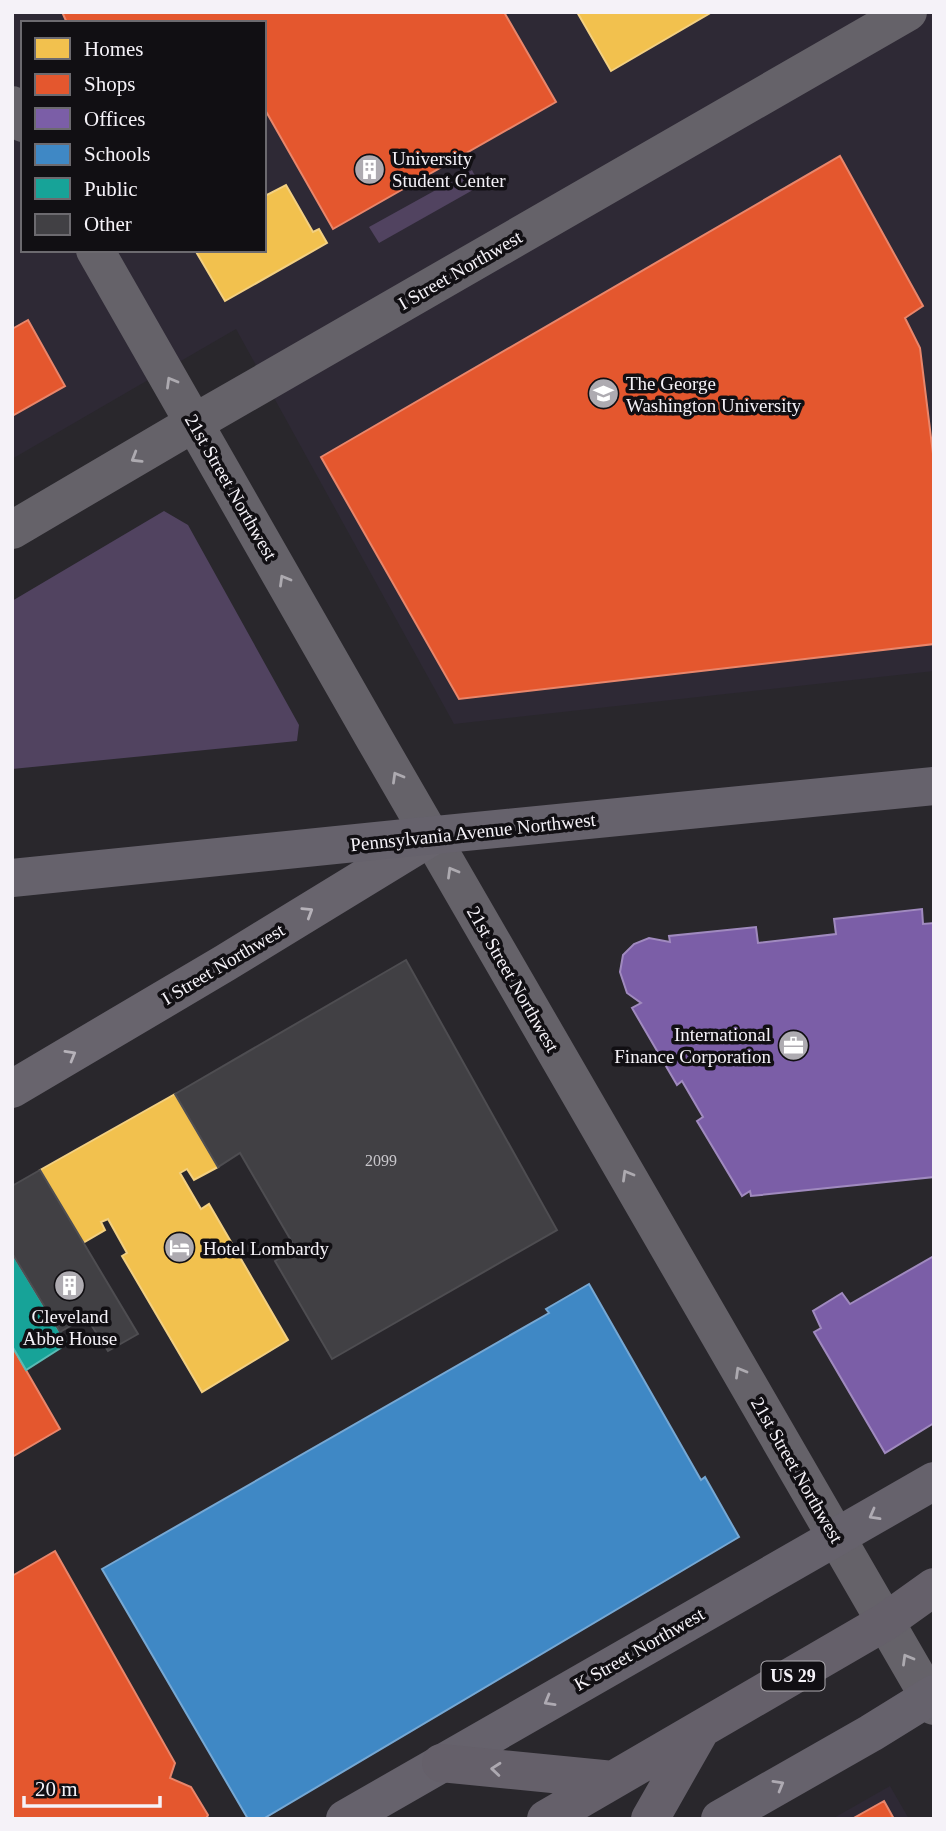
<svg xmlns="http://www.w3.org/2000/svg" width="946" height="1831" viewBox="0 0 946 1831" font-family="Georgia,serif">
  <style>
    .built { fill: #2e2935; fill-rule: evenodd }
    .green { fill: #514360 }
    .homes { fill: #f2c14e; stroke: #f3d081; stroke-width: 2 }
    .shops { fill: #e4572e; stroke: #e9866b; stroke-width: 2 }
    .offices { fill: #7b5ea7; stroke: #a08abf; stroke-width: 2 }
    .schools { fill: #3f88c5; stroke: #76a8d4; stroke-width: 2 }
    .public { fill: #17a398; stroke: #5abbb5; stroke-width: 2 }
    .building { fill: #414044; stroke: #4e4d51; stroke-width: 2 }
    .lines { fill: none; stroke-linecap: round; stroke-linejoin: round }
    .tertiary { stroke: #656269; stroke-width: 38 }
    .secondary { stroke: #68646d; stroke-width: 38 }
    .primary { stroke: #66626c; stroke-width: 38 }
    .trunk { stroke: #65606a; stroke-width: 38 }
    .oneway { stroke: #adaab0 }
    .oneway2 { stroke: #b6b2b9 }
    .oneway3 { stroke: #aeaab2 }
    .oneway4 { stroke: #ada9b1 }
    .labels { text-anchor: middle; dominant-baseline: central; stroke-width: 7; stroke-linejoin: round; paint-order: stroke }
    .number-label { font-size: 16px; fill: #c8c6cb }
    .shield { fill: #110f13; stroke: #b1aeb3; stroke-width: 2 }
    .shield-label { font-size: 18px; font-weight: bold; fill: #f5f2f8 }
    .poi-label { font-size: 19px; fill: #f5f2f8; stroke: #110f13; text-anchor: start }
    .street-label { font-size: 19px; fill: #f5f2f8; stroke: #110f13 }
  </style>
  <rect width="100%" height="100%" fill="#29272c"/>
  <!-- built -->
  <path class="built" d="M12 12H934V671L454 724 236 329 12 459ZM23 23H264V250H23Z
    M890 1786 909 1819H832Z"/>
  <!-- green -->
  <path class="green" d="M472 170 480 186 379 243 369 227Z
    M164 511 188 525 299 725 297 741 12 769V601Z"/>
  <!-- homes -->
  <path class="homes" d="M577 12H712L611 71Z
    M286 185 313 232 319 229 327 243 225 301 195 250H264V191L267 195Z
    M175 1094 218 1167 194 1180 187 1169 180 1173 201 1209 209 1204 288 1340 202 1392 122 1256 127 1253 108 1219 101 1222 105 1230 83 1243 40 1170Z"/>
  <!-- shops -->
  <path class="shops" d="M62 12H504L556 102 333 229 264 108V23H67Z
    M840 156 923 306 905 318 920 348 934 462V644L459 699 321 457Z
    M28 320 65 386 12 416V329Z
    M12 1346 60 1429 12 1457Z
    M55 1551 175 1763 170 1778 191 1787 208 1815 206 1819H12V1576Z
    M884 1801 894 1819H852Z"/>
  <!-- offices -->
  <path class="offices" d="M922 909 923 924 934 923V1177L751 1196 750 1191 742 1196 697 1121 703 1117 682 1081 677 1085 632 1008 641 1003 627 993 620 972 623 955 634 944 649 938 670 942 669 936 756 927 758 943 836 934 834 919Z
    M934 1256V1423L885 1453 814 1332 821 1328 813 1311 842 1293 850 1304Z"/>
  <!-- schools -->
  <path class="schools" d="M589 1284 701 1480 705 1477 739 1537 263 1819H248L102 1569 549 1313 546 1309Z"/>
  <!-- public -->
  <path class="public" d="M12 1253 67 1344 26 1370 12 1346Z"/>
  <!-- building -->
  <path class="building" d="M406 960 557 1230 332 1359 275 1261 296 1249 240 1153 218 1167 175 1094Z
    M40 1170 138 1334 108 1351 86 1317 60 1332 12 1253V1186Z"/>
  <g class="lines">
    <!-- tertiary -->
    <path class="tertiary" d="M12 105 23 123
      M95 250 374 738 934 1706
      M12 530 194 423 908 12"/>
    <!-- secondary -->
    <path class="secondary" d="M12 1089 225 963 431 837"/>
    <!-- primary -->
    <path class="primary" d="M12 878C319 845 627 817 934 786
      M345 1819 934 1481
      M720 1819 871 1733 934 1694"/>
    <!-- trunk -->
    <path class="trunk" d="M441 1763 613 1780
      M546 1819 885 1622 934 1587
      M650 1819 700 1731"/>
  </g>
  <!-- one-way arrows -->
  <defs><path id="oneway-chevron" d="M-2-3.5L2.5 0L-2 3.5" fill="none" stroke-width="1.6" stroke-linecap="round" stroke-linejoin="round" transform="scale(1.75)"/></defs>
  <g class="oneway">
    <use href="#oneway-chevron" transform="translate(171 382) rotate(-120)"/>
    <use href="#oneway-chevron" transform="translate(136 458) rotate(149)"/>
    <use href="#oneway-chevron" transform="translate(284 580) rotate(-120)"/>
    <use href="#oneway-chevron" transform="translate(397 777) rotate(-120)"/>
    <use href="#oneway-chevron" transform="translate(452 872) rotate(-120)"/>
    <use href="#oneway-chevron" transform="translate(627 1175) rotate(-120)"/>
    <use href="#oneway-chevron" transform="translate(740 1372) rotate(-120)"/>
    <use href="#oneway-chevron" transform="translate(907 1659) rotate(-120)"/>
  </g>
  <g class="oneway2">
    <use href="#oneway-chevron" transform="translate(308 912) rotate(-32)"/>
    <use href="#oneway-chevron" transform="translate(71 1055) rotate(-30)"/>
  </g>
  <g class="oneway3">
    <use href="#oneway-chevron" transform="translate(874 1515) rotate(151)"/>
    <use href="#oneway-chevron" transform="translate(549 1701) rotate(150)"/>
    <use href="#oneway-chevron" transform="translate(779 1785) rotate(-30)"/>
  </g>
  <use class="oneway4" href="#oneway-chevron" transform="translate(496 1769) rotate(-175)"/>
  <!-- icons -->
  <defs>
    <symbol id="building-disc" viewBox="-11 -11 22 22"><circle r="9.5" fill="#aeabb1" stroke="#110f13"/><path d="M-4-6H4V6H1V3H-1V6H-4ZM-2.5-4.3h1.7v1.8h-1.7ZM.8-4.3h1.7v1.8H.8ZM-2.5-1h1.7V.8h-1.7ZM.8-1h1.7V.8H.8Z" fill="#fff"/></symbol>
    <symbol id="university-disc" viewBox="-11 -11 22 22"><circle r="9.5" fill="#aeabb1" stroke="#110f13"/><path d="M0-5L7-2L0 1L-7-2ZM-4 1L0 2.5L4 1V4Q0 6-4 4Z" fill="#fff"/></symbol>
    <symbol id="office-disc" viewBox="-11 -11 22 22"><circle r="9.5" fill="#aeabb1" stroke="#110f13"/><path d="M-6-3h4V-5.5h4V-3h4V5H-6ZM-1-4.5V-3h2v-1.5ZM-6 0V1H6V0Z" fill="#fff"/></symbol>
    <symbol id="hotel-disc" viewBox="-11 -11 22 22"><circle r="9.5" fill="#aeabb1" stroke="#110f13"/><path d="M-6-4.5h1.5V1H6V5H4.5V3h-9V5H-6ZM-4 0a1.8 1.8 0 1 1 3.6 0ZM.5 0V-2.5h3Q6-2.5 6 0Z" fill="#fff"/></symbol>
  </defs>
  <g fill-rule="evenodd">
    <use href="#building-disc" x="352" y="152" width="35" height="35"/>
    <use href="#university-disc" x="586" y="376" width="35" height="35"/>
    <use href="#office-disc" x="776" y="1028" width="35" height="35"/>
    <use href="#hotel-disc" x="162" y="1230" width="35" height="35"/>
    <use href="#building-disc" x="52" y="1268" width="35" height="35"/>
  </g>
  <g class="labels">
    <!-- number labels -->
    <g class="number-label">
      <text x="381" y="1160">2099</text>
    </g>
    <!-- shield labels -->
    <rect class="shield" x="761.5" y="1661.5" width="63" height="29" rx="5"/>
    <g class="shield-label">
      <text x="793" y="1676">US 29</text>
    </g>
    <!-- poi labels -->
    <g class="poi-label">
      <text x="392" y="158">University<tspan x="392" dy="22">Student Center</tspan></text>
      <text x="626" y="383">The George<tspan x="626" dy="22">Washington University</tspan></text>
      <text x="771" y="1034" text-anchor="end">International<tspan x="771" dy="22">Finance Corporation</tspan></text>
      <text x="203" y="1248">Hotel Lombardy</text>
      <text x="70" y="1316" text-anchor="middle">Cleveland<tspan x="70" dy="22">Abbe House</tspan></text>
    </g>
    <!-- street labels -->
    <g class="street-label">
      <text transform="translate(460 270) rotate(-30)">I Street Northwest</text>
      <text transform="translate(231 487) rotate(60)">21st Street Northwest</text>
      <text transform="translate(473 832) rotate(-6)">Pennsylvania Avenue Northwest</text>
      <text transform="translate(223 964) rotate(-31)">I Street Northwest</text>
      <text transform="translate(513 979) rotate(60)">21st Street Northwest</text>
      <text transform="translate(797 1470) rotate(60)">21st Street Northwest</text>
      <text transform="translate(639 1649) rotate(-30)">K Street Northwest</text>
    </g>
  </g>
  <!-- border -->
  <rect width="946" height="1831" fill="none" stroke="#f5f2f8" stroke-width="28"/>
  <!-- legend -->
  <rect x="21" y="21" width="245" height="231" fill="#110f13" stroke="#6c6a6f" stroke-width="2"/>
  <rect x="35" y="38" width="35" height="21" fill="#f2c14e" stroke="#6c6a6f" stroke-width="2"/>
  <text x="84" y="56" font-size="21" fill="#f5f2f8">Homes</text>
  <rect x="35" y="74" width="35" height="21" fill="#e4572e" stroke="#6c6a6f" stroke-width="2"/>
  <text x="84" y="91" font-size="21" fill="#f5f2f8">Shops</text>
  <rect x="35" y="108" width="35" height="21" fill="#7b5ea7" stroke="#6c6a6f" stroke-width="2"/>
  <text x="84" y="126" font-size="21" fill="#f5f2f8">Offices</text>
  <rect x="35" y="144" width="35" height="21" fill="#3f88c5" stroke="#6c6a6f" stroke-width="2"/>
  <text x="84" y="161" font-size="21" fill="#f5f2f8">Schools</text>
  <rect x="35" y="178" width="35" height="21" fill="#17a398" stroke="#6c6a6f" stroke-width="2"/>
  <text x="84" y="196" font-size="21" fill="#f5f2f8">Public</text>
  <rect x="35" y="214" width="35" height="21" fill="#414044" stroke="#6c6a6f" stroke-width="2"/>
  <text x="84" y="231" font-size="21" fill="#f5f2f8">Other</text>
  <!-- scale -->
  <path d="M24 1796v10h136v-10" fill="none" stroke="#f5f2f8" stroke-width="3.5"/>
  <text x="35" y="1796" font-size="21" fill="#f5f2f8" stroke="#110f13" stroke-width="5" paint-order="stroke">20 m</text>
</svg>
